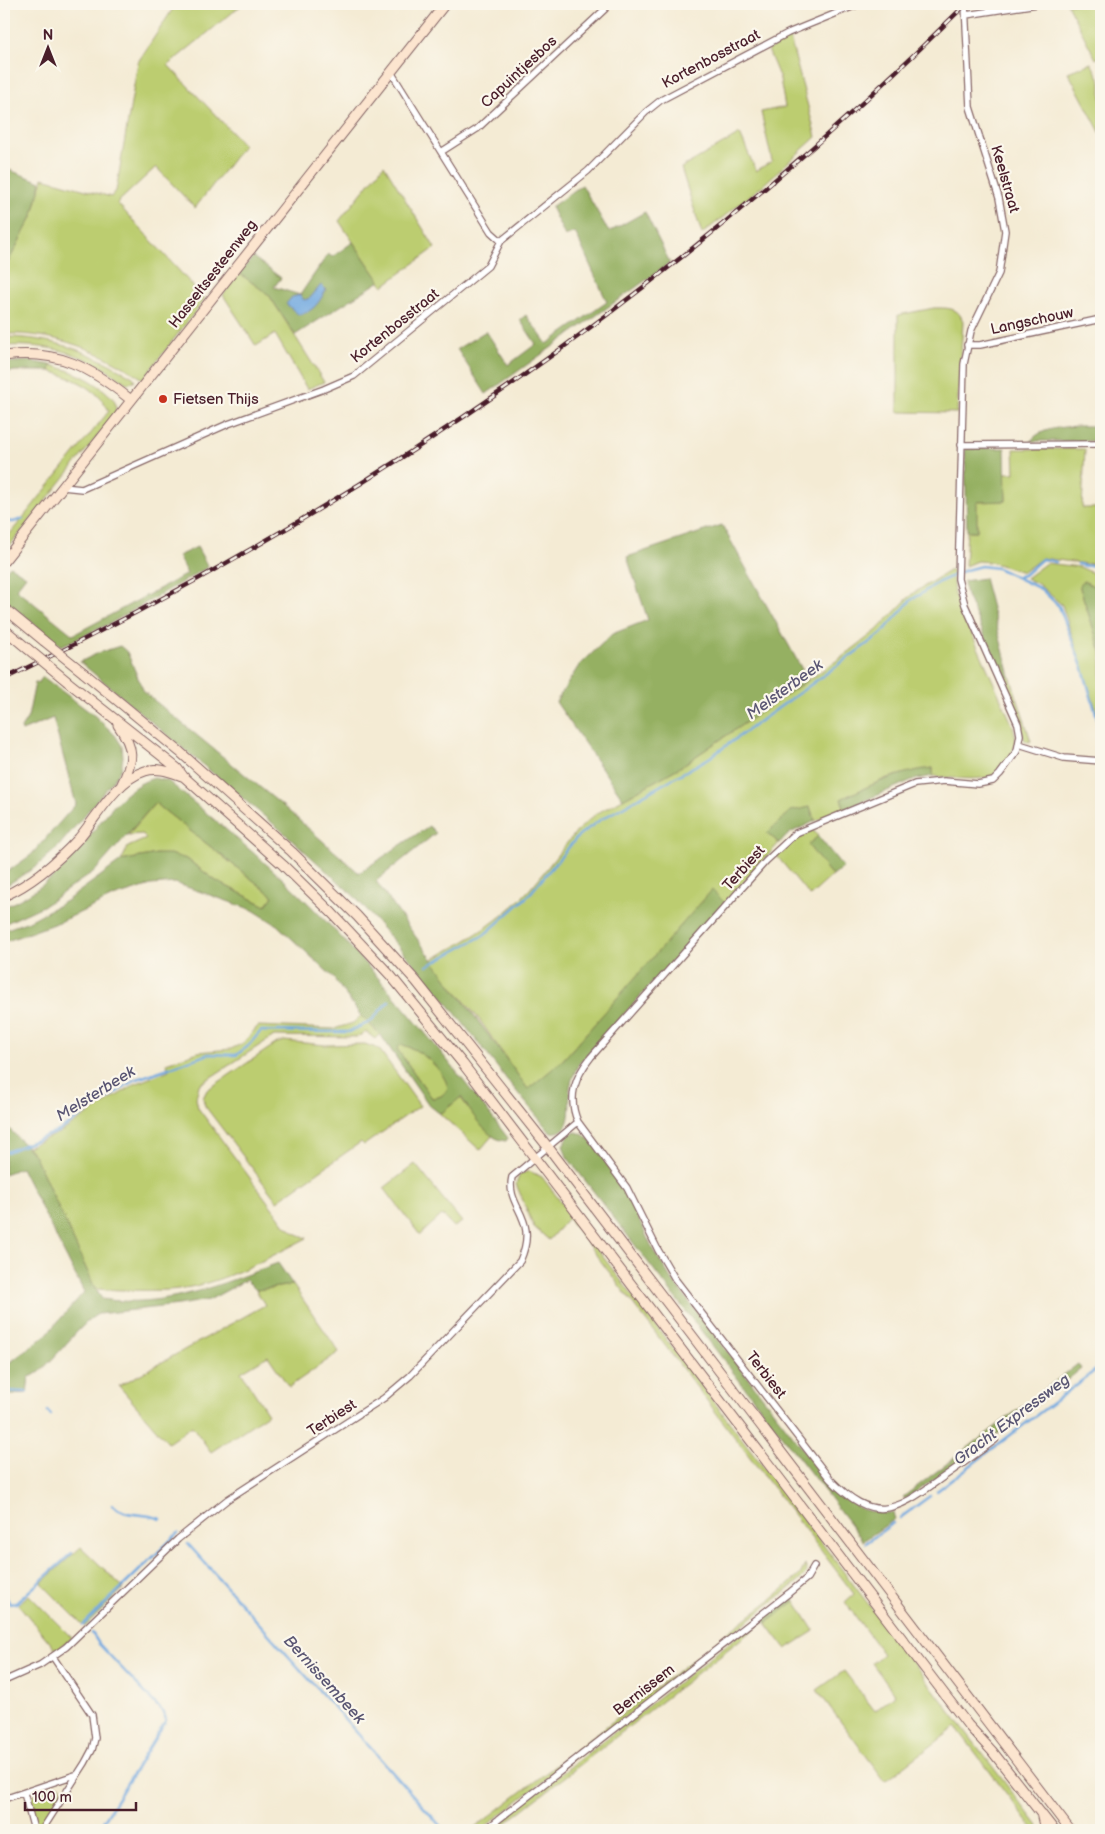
<svg xmlns="http://www.w3.org/2000/svg" width="1105" height="1834" viewBox="0 0 1105 1834" font-family="'Balsamiq Sans',sans-serif">
  <style>
    .green { fill: #bccd6f; stroke: #83764d }
    .forest { fill: #95b062; stroke: #706846; fill-rule: evenodd }
    .water { fill: #72a9e0; stroke: #5e6486 }
    .lines { fill: none; stroke-linecap: round; stroke-linejoin: round }
    .stream { stroke: #72a9e0; stroke-width: 2.5 }
    .minor-casing { stroke: #866666; stroke-width: 8 }
    .secondary-casing { stroke: #866666; stroke-width: 11 }
    .minor { stroke: #fff; stroke-width: 5.5 }
    .secondary { stroke: #fce5cf; stroke-width: 9 }
    .rail-casing { stroke: #4a1f2b; stroke-width: 4.5 }
    .rail { stroke: #fbf7ec; stroke-width: 2.5; stroke-dasharray: 8; stroke-linecap: butt }
    .secondary-bridge-casing { stroke: #866666; stroke-width: 11; stroke-linecap: butt }
    .secondary-bridge { stroke: #fce5cf; stroke-width: 9 }
    .poi-dot { fill: #c8321e; stroke: #fbf7ec; stroke-width: 2 }
    .labels { text-anchor: middle; dominant-baseline: central; stroke-width: 4.5; stroke-linejoin: round; paint-order: stroke }
    .street-label { font-size: 15px; fill: #4a1f2b; stroke: #fbf7ec }
    .poi-label { font-size: 15px; fill: #4a1f2b; stroke: #fbf7ec; text-anchor: start }
    .water-label { font-size: 16px; font-style: italic; fill: #5a5673; stroke: #fbf7ec }
  </style>
  <rect width="100%" height="100%" fill="#fbf7ec"/>
  <filter id="ink" filterUnits="userSpaceOnUse"><feTurbulence type="fractalNoise" baseFrequency=".02" numOctaves="2"/><feDisplacementMap in="SourceGraphic" scale="10" xChannelSelector="R" yChannelSelector="G"/><feConvolveMatrix kernelMatrix="1 2 1 2 8 2 1 2 1" color-interpolation-filters="sRGB"/></filter>
  <filter id="wash" filterUnits="userSpaceOnUse"><feTurbulence type="fractalNoise" baseFrequency=".0096" numOctaves="4" result="noise"/><feDisplacementMap in="SourceGraphic" scale="20" xChannelSelector="R" yChannelSelector="G"/><feGaussianBlur stdDeviation="1.12" result="paint"/><feColorMatrix in="noise" values="0 0 0 0 0 0 0 0 0 0 0 0 0 0 0 0 0 1.4 0 .05"/><feComposite in="paint" operator="in"/></filter>
  <g filter="url(#wash)">
    <rect width="100%" height="100%" fill="#f4ebd4"/>
    <!-- green -->
    <path class="green" d="M176 4H243L168 65 244 145 195 208 156 167 117 203 205 299 143 379C101 351 55 332 4 334V270L33 215 43 178 111 197 116 191 138 62Z
      M1067 4H1101V56L1096 59Z
      M790 38 816 137 762 186 702 234 681 168 740 134 756 171 772 161 761 112 785 107 780 79 768 50Z
      M1091 63 1101 81V134L1068 72Z
      M384 165 435 248 383 286 339 221Z
      M239 273 269 295 324 382 307 389 275 334 256 346 223 295Z
      M934 308C948 308 959 307 963 322L957 413 898 412V315Z
      M4 337C54 337 90 352 133 377L135 380 128 384C120 379 113 374 105 369 73 350 41 344 4 346Z
      M51 365C76 372 98 381 115 401L116 413 4 553V542L9 535 109 411C97 387 74 379 50 371Z
      M1014 449H1085L1082 508H1101V561L1087 564 1042 558 1023 572 990 562 977 561 965 566 967 531H977L976 502 1006 501 1005 473H1015Z
      M1046 563 1080 567 1101 577V590L1084 581 1080 588 1101 652V724L1062 605 1038 584 1026 578Z
      M952 569 954 594 1013 726C1017 740 1017 746 1009 758 1005 763 1002 769 997 773 985 783 948 777 933 776V768L887 778 841 799 845 809 815 821 810 807 767 833 779 843 725 903 712 891 561 1062 528 1090 479 1019 431 960C468 940 501 921 530 889 552 864 570 834 596 814L680 767 842 657 876 631 912 594Z
      M1010 676 1031 741 1029 742 1025 741 1003 678Z
      M155 803 273 896 266 906 216 881 187 859 156 854 121 861 128 847 146 839 143 834 128 835Z
      M813 830 818 836 809 845 832 876 810 896 776 855 787 844Z
      M361 1016 380 1034 375 1039 366 1032 357 1037 274 1036 199 1085 196 1098 198 1108 285 1225 295 1233 307 1238C264 1260 217 1287 168 1290 143 1291 119 1290 95 1289L35 1156 27 1147 61 1132 135 1084 169 1070 166 1063 198 1052 231 1049 243 1043 258 1026 334 1029 353 1023Z
      M284 1041 325 1045 365 1044 379 1049 420 1106 364 1145 361 1142 277 1201 205 1106 203 1098 207 1090 277 1043Z
      M400 1045C419 1046 445 1070 448 1088 444 1095 440 1098 432 1098L397 1049Z
      M460 1097 479 1122 493 1135 480 1150 439 1113 443 1112Z
      M415 1164 462 1222 454 1227 442 1215 420 1235 384 1188Z
      M529 1171 542 1177 1041 1830H1034L956 1727 885 1781 817 1690 844 1671 875 1711 895 1695 872 1663 883 1654 845 1602 854 1594 568 1218 549 1240 534 1227 516 1184 520 1174Z
      M293 1285 339 1352 289 1387 268 1356 241 1372 268 1414 211 1452 192 1426 168 1443 119 1386 265 1305 256 1290Z
      M81 1547 124 1588 85 1627 41 1583Z
      M805 1565 807 1573 800 1580 481 1830H472L770 1600 800 1575Z
      M29 1595 72 1638 56 1650 18 1604Z
      M795 1601 814 1631 786 1649 766 1623Z
      M761 1618 764 1621 497 1830H489Z
      M57 1785 61 1786 62 1793 43 1821 37 1822C35 1818 34 1815 32 1811 27 1791 42 1790 57 1785Z"/>
    <!-- forest -->
    <path class="forest" d="M4 168 41 182 33 215 4 270Z
      M582 185 609 232 645 212 670 263 486 394 457 349 486 331 508 365 536 344 520 320 526 315 547 344 607 302 575 232 565 236 551 207Z
      M353 242 380 281 295 335 269 295 239 273 253 257 281 278 274 287 300 295 328 254 332 257Z
      M29 361 51 365 50 371H15L4 373V363Z
      M1101 426V441H1031C1042 424 1083 426 1101 426Z
      M1005 448 1006 501 977 502V531H967L965 449Z
      M722 525 808 680 680 767 623 799 556 702 578 667 612 634 648 620 627 557Z
      M197 547 208 567 111 623 61 646 4 600V573L10 566 26 576 16 589 73 635 187 574 178 556Z
      M984 578 1010 676 1003 678 965 591 964 581Z
      M1084 581 1101 590V652L1080 588V583Z
      M120 646 127 652 144 692 283 806 359 873 429 826 436 833 376 881C425 952 478 1019 528 1089L561 1062 712 890 725 903 578 1065C575 1072 571 1080 570 1088 568 1102 576 1136 550 1132L508 1081 442 996 354 896 289 837 80 662 98 653Z
      M43 677 95 716 115 735 122 746 123 757 121 769 112 782 58 847 37 866 4 887V874L31 855 76 804 53 718 22 731 21 728 28 717 35 683H38Z
      M933 768V776L912 780 845 809 841 799C871 785 899 771 933 768Z
      M154 778 168 781C207 814 247 846 284 880 367 958 439 1048 508 1138L506 1141C486 1140 471 1111 461 1097L443 1112 439 1113 429 1105 380 1034 361 1016 332 976 277 925 253 910 175 883 151 885 113 897 62 921 4 942V930L29 921 66 901 121 861 156 854H170L187 859 216 881 266 906 273 896 155 803 96 870 45 905 4 924V907C25 898 45 885 62 869 91 842 114 789 154 778ZM400 1045C418 1046 445 1071 448 1088 444 1095 440 1098 432 1098L397 1049Z
      M810 807 815 821 790 833 779 843 767 833 791 811Z
      M818 836 843 867 832 876 808 845Z
      M4 1123 35 1156 95 1288 102 1299C165 1309 221 1284 278 1263L293 1285 256 1290 246 1280 209 1300 179 1305 98 1314C77 1325 46 1374 29 1377L27 1393 4 1395V1367L46 1335 84 1292 21 1168 4 1174Z
      M576 1132C603 1136 641 1225 653 1250 659 1260 666 1270 672 1280L831 1485C851 1506 863 1514 893 1513L895 1519 863 1541 567 1157 563 1145 570 1134Z
      M1078 1364 1081 1369 973 1453 905 1499 903 1497Z
      M791 1596 795 1601 766 1623 761 1618Z"/>
    <!-- water -->
    <path class="water" d="M321 285 326 290C318 304 314 311 299 315L286 304 292 297 300 295 304 300 310 298Z"/>
    <g class="lines">
      <!-- stream -->
      <path class="stream" d="M4 521 13 522 23 519
        M1078 564 1086 566 1101 564
        M1019 576 1024 575 1042 559 1056 562
        M427 966 484 935 528 896 579 835 600 820 709 758 881 634 911 600 939 582 966 570 981 566 997 568 1041 589 1059 606 1083 669 1101 731
        M4 1153 59 1131 134 1080 209 1054 236 1055 247 1047 261 1031 348 1032 370 1022 389 1001
        M4 1391 27 1392
        M48 1411 51 1415
        M937 1491 1101 1366
        M112 1505C127 1518 143 1512 161 1519
        M900 1518 930 1496
        M866 1543 893 1523
        M188 1544 444 1830
        M4 1593 10 1604 16 1603 72 1553
        M83 1625 178 1533
        M92 1633 99 1644 164 1713 166 1720 98 1830"/>
    </g>
  </g>
  <g filter="url(#ink)">
    <g class="lines">
      <defs>
        <path id="minor" d="M965 4 970 107 999 198 1005 231 999 273 971 331 964 364 958 579 965 605 1018 724 1020 735 1017 751 1000 774 993 781 978 784 944 781 915 784 796 833 766 861 591 1057C575 1077 567 1097 578 1122L627 1188 658 1250 675 1279 830 1479C873 1523 894 1513 939 1480 958 1467 976 1454 995 1440
          M966 15 1037 4
          M391 72 491 232 501 241
          M441 152 477 129 605 9 602 4
          M967 345H980L1101 319
          M961 445 1101 444
          M63 487 82 489 228 424 324 389 354 376 488 266 501 241 588 171 646 112 661 100 788 33 859 4
          M1019 744 1064 758 1101 761
          M4 1681 40 1665 66 1647 178 1539 228 1499 384 1398 410 1376 520 1261C540 1217 505 1208 512 1177L578 1122
          M24 1793 34 1830
          M4 1799 75 1775
          M42 1830 85 1763 92 1750 95 1738 92 1715 53 1657
          M485 1830 789 1593 807 1578 814 1566"/>
        <path id="secondary" d="M4 356C58 349 90 367 131 400
          M4 561 445 4
          M4 608 44 641
          M4 629 28 649
          M84 673 180 752 292 852 357 916 416 981 548 1147 1070 1830
          M68 682 177 768 183 776 283 865 332 913 391 976 463 1064 968 1725 992 1751 1054 1830
          M118 725C135 749 134 760 121 786
          M4 896C33 883 57 862 79 838 97 817 116 780 145 771 158 767 170 772 182 776
          M1041 1813 1045 1830"/>
      </defs>
      <!-- minor casing -->
      <use href="#minor" class="minor-casing"/>
      <!-- secondary casing -->
      <use href="#secondary" class="secondary-casing"/>
      <!-- minor -->
      <use href="#minor" class="minor"/>
      <!-- secondary -->
      <use href="#secondary" class="secondary"/>
      <defs>
        <path id="rail" d="M4 679C366 505 681 287 966 4"/>
      </defs>
      <!-- rail casing -->
      <use href="#rail" class="rail-casing"/>
      <!-- rail -->
      <use href="#rail" class="rail"/>
      <defs>
        <path id="secondary-bridge" d="M44 641 84 673
          M28 649 68 682"/>
      </defs>
      <!-- secondary-bridge casing -->
      <use href="#secondary-bridge" class="secondary-bridge-casing"/>
      <!-- secondary-bridge -->
      <use href="#secondary-bridge" class="secondary-bridge"/>
    </g>
  </g>
  <!-- markers -->
  <circle class="poi-dot" cx="163" cy="399" r="5"/>
  <g class="labels">
    <!-- street labels -->
    <g class="street-label">
      <text transform="translate(711 59) rotate(-28)">Kortenbosstraat</text>
      <text transform="translate(519 72) rotate(-43)">Capuintjesbos</text>
      <text transform="translate(1005 179) rotate(74)">Keelstraat</text>
      <text transform="translate(213 274) rotate(-52)">Hasseltsesteenweg</text>
      <text transform="translate(1032 321) rotate(-12)">Langschouw</text>
      <text transform="translate(395 326) rotate(-39)">Kortenbosstraat</text>
      <text transform="translate(744 868) rotate(-48)">Terbiest</text>
      <text transform="translate(766 1375) rotate(52)">Terbiest</text>
      <text transform="translate(332 1418) rotate(-33)">Terbiest</text>
      <text transform="translate(644 1690) rotate(-38)">Bernissem</text>
    </g>
    <!-- poi labels -->
    <g class="poi-label">
      <text x="173" y="399">Fietsen Thijs</text>
    </g>
    <!-- water labels -->
    <g class="water-label">
      <text transform="translate(785 690) rotate(-36)">Melsterbeek</text>
      <text transform="translate(96 1094) rotate(-32)">Melsterbeek</text>
      <text transform="translate(1012 1420) rotate(-37)">Gracht Expressweg</text>
      <text transform="translate(324 1680) rotate(48)">Bernissembeek</text>
    </g>
  </g>
  <!-- margin -->
  <rect width="1105" height="1834" fill="none" stroke="#fbf7ec" stroke-width="20"/>
  <!-- north arrow -->
  <g transform="translate(48 48)" stroke="#fbf7ec" stroke-width="4" paint-order="stroke">
  <path d="M0-4L9 19L0 12L-9 19Z" fill="#4a1f2b"/>
  <text y="-8" font-size="14" font-weight="bold" text-anchor="middle" fill="#4a1f2b">N</text>
  </g>
  <!-- scale -->
  <path d="M25 1802v8h111v-8" fill="none" stroke="#4a1f2b" stroke-width="2.5"/>
  <text x="32" y="1802" font-size="15" fill="#4a1f2b" stroke="#fbf7ec" stroke-width="4" paint-order="stroke">100 m</text>
</svg>
